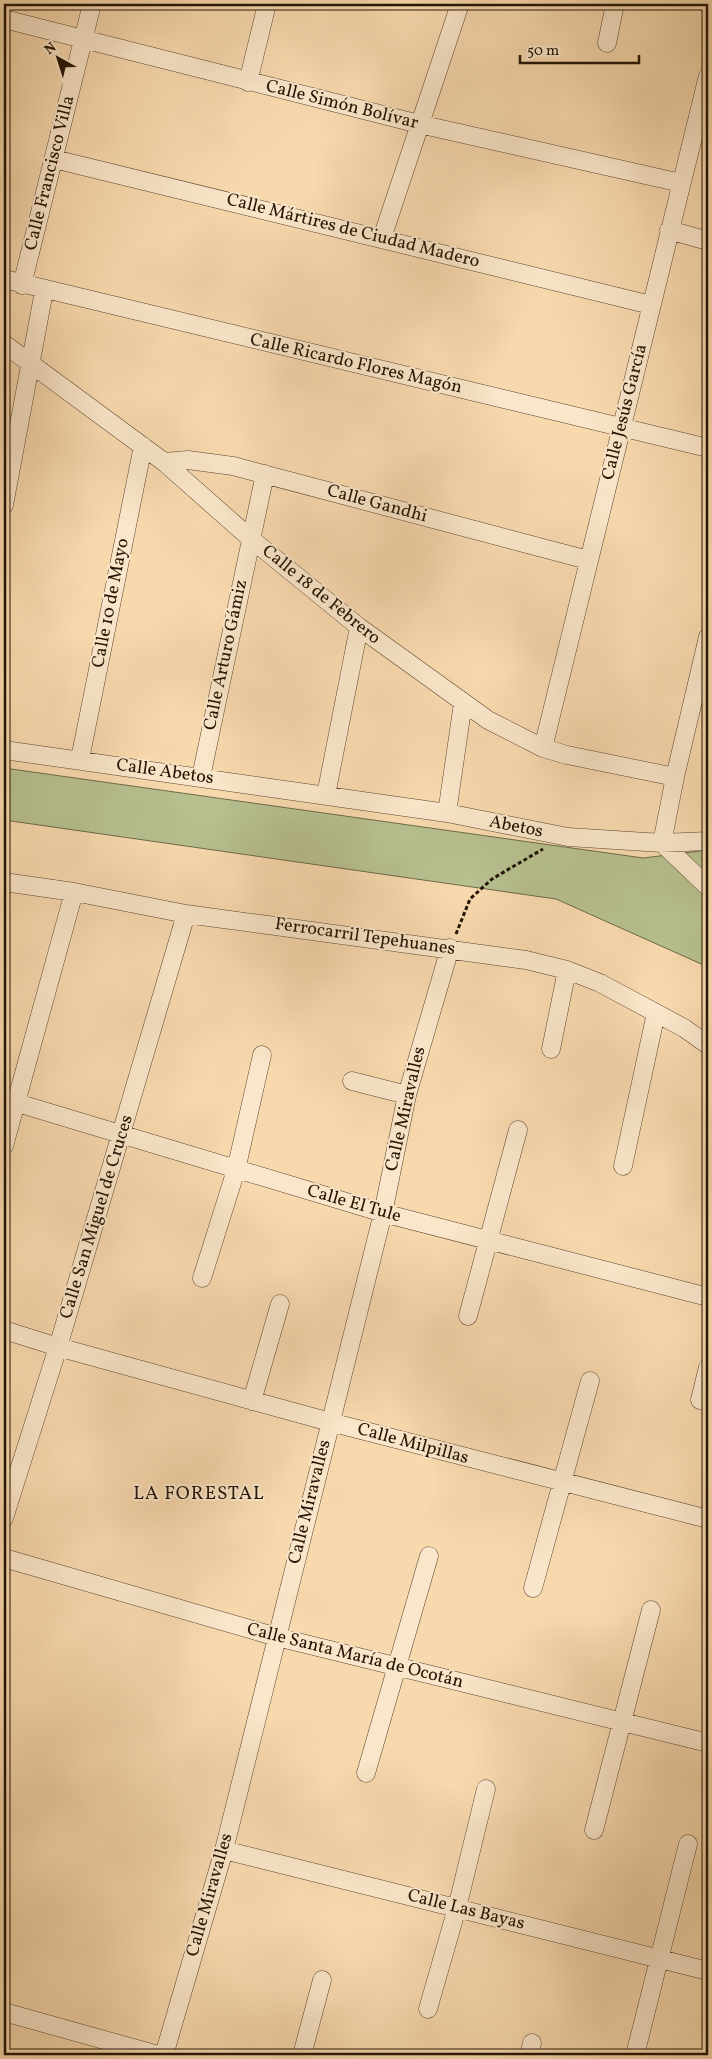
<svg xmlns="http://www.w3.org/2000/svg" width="712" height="2059" viewBox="0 0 712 2059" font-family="Vollkorn,serif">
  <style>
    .green { fill: #b7c08f; stroke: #6c6a4a }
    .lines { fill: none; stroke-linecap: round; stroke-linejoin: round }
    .minor-casing { stroke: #58452e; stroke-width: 19 }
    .path { stroke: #221404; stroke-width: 3; stroke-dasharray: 4 2.5; stroke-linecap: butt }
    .minor { stroke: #fae6ca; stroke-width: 18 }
    .labels { text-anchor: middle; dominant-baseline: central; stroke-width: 4; stroke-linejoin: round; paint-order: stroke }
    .street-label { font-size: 18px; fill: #221404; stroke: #fae6ca }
    .neighbourhood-label { font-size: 19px; letter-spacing: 1px; fill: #221404; stroke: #fae6ca }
  </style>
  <rect width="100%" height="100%" fill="#f8d9ae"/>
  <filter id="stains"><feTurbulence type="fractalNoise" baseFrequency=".004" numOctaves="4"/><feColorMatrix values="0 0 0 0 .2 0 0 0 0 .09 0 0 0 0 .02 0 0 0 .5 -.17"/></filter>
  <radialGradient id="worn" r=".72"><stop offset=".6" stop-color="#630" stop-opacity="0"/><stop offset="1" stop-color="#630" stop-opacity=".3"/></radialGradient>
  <!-- green -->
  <path class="green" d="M4 768 643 858 708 850V967L556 899 4 820Z"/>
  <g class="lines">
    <defs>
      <path id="minor" d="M4 19 419 124 681 183
        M607 43 615 4
        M248 82 267 4
        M54 159 651 305
        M669 230 708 241
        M382 238 460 4
        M4 279 708 448
        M22 285 92 4
        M4 344 164 462 250 538 359 627 488 720 543 748 567 755 675 777
        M164 462 188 460 233 466 588 560
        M4 505 44 291
        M708 637 675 777 662 843 708 887
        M543 748 708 76
        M4 750 447 813 568 837 662 843 708 841
        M80 759 143 446
        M201 777 265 474
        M326 795 359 627
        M447 813 463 703
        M4 882 74 892 186 914 526 960 567 970 600 983 684 1028 708 1045
        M551 1049 567 970
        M352 1081 407 1095
        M4 1099 383 1213 708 1297
        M4 1146 74 892
        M623 1166 656 1013
        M202 1278 236 1170 262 1055
        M468 1316 518 1130
        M4 1330 58 1347 330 1422 708 1519
        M700 1400 708 1367
        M252 1401 280 1304
        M4 1518 58 1347 186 914
        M4 1558 277 1637 708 1743
        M533 1588 590 1381
        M366 1773 429 1556
        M594 1830 651 1610
        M224 1850 708 1971
        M428 2009 457 1908 486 1789
        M4 2012 158 2055
        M164 2055 224 1850 383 1213 407 1095 450 948
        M302 2055 322 1980
        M529 2055 532 2043
        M635 2055 688 1844"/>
    </defs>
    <!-- minor casing -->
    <use href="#minor" class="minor-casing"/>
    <!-- path -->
    <path class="path" d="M456 934 470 899 492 879 543 849"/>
    <!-- minor -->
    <use href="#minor" class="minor"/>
  </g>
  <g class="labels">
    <!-- street labels -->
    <g class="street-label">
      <text transform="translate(342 105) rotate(14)">Calle Simón Bolívar</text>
      <text transform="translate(50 173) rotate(-76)">Calle Francisco Villa</text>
      <text transform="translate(353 231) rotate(14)">Calle Mártires de Ciudad Madero</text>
      <text transform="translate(356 364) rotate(13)">Calle Ricardo Flores Magón</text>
      <text transform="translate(625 412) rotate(-76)">Calle Jesús García</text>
      <text transform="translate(377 504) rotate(15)">Calle Gandhi</text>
      <text transform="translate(321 595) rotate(39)">Calle 18 de Febrero</text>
      <text transform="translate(111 603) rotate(-79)">Calle 10 de Mayo</text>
      <text transform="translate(226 655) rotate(-78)">Calle Arturo Gámiz</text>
      <text transform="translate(165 772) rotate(8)">Calle Abetos</text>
      <text transform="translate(516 827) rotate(11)">Abetos</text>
      <text transform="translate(365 937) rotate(8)">Ferrocarril Tepehuanes</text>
      <text transform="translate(406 1109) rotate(-77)">Calle Miravalles</text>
      <text transform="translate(354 1204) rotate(16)">Calle El Tule</text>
      <text transform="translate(97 1217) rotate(-73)">Calle San Miguel de Cruces</text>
      <text transform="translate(413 1444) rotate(15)">Calle Milpillas</text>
      <text transform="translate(310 1502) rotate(-76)">Calle Miravalles</text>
      <text transform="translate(355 1656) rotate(14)">Calle Santa María de Ocotán</text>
      <text transform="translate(210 1895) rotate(-74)">Calle Miravalles</text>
      <text transform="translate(466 1910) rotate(14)">Calle Las Bayas</text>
    </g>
    <!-- neighbourhood labels -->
    <g class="neighbourhood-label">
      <text x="199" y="1494">LA FORESTAL</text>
    </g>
  </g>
  <!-- margin -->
  <rect width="712" height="2059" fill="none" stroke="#f8d9ae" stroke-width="20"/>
  <rect x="5" y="5" width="702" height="2049" fill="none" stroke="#221404" stroke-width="2.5"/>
  <rect x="10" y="10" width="692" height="2039" fill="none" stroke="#221404"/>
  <!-- north arrow -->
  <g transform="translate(58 58) rotate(321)" stroke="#fae6ca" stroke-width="4" paint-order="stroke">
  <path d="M0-4L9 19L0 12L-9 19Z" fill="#221404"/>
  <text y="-8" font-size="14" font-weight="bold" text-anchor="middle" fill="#221404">N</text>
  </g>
  <!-- scale -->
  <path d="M520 55v8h119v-8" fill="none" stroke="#221404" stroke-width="2.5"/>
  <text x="527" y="55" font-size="15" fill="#221404" stroke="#fae6ca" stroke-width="4" paint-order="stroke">50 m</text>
  <rect width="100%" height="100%" filter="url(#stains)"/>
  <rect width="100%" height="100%" fill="url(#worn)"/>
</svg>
